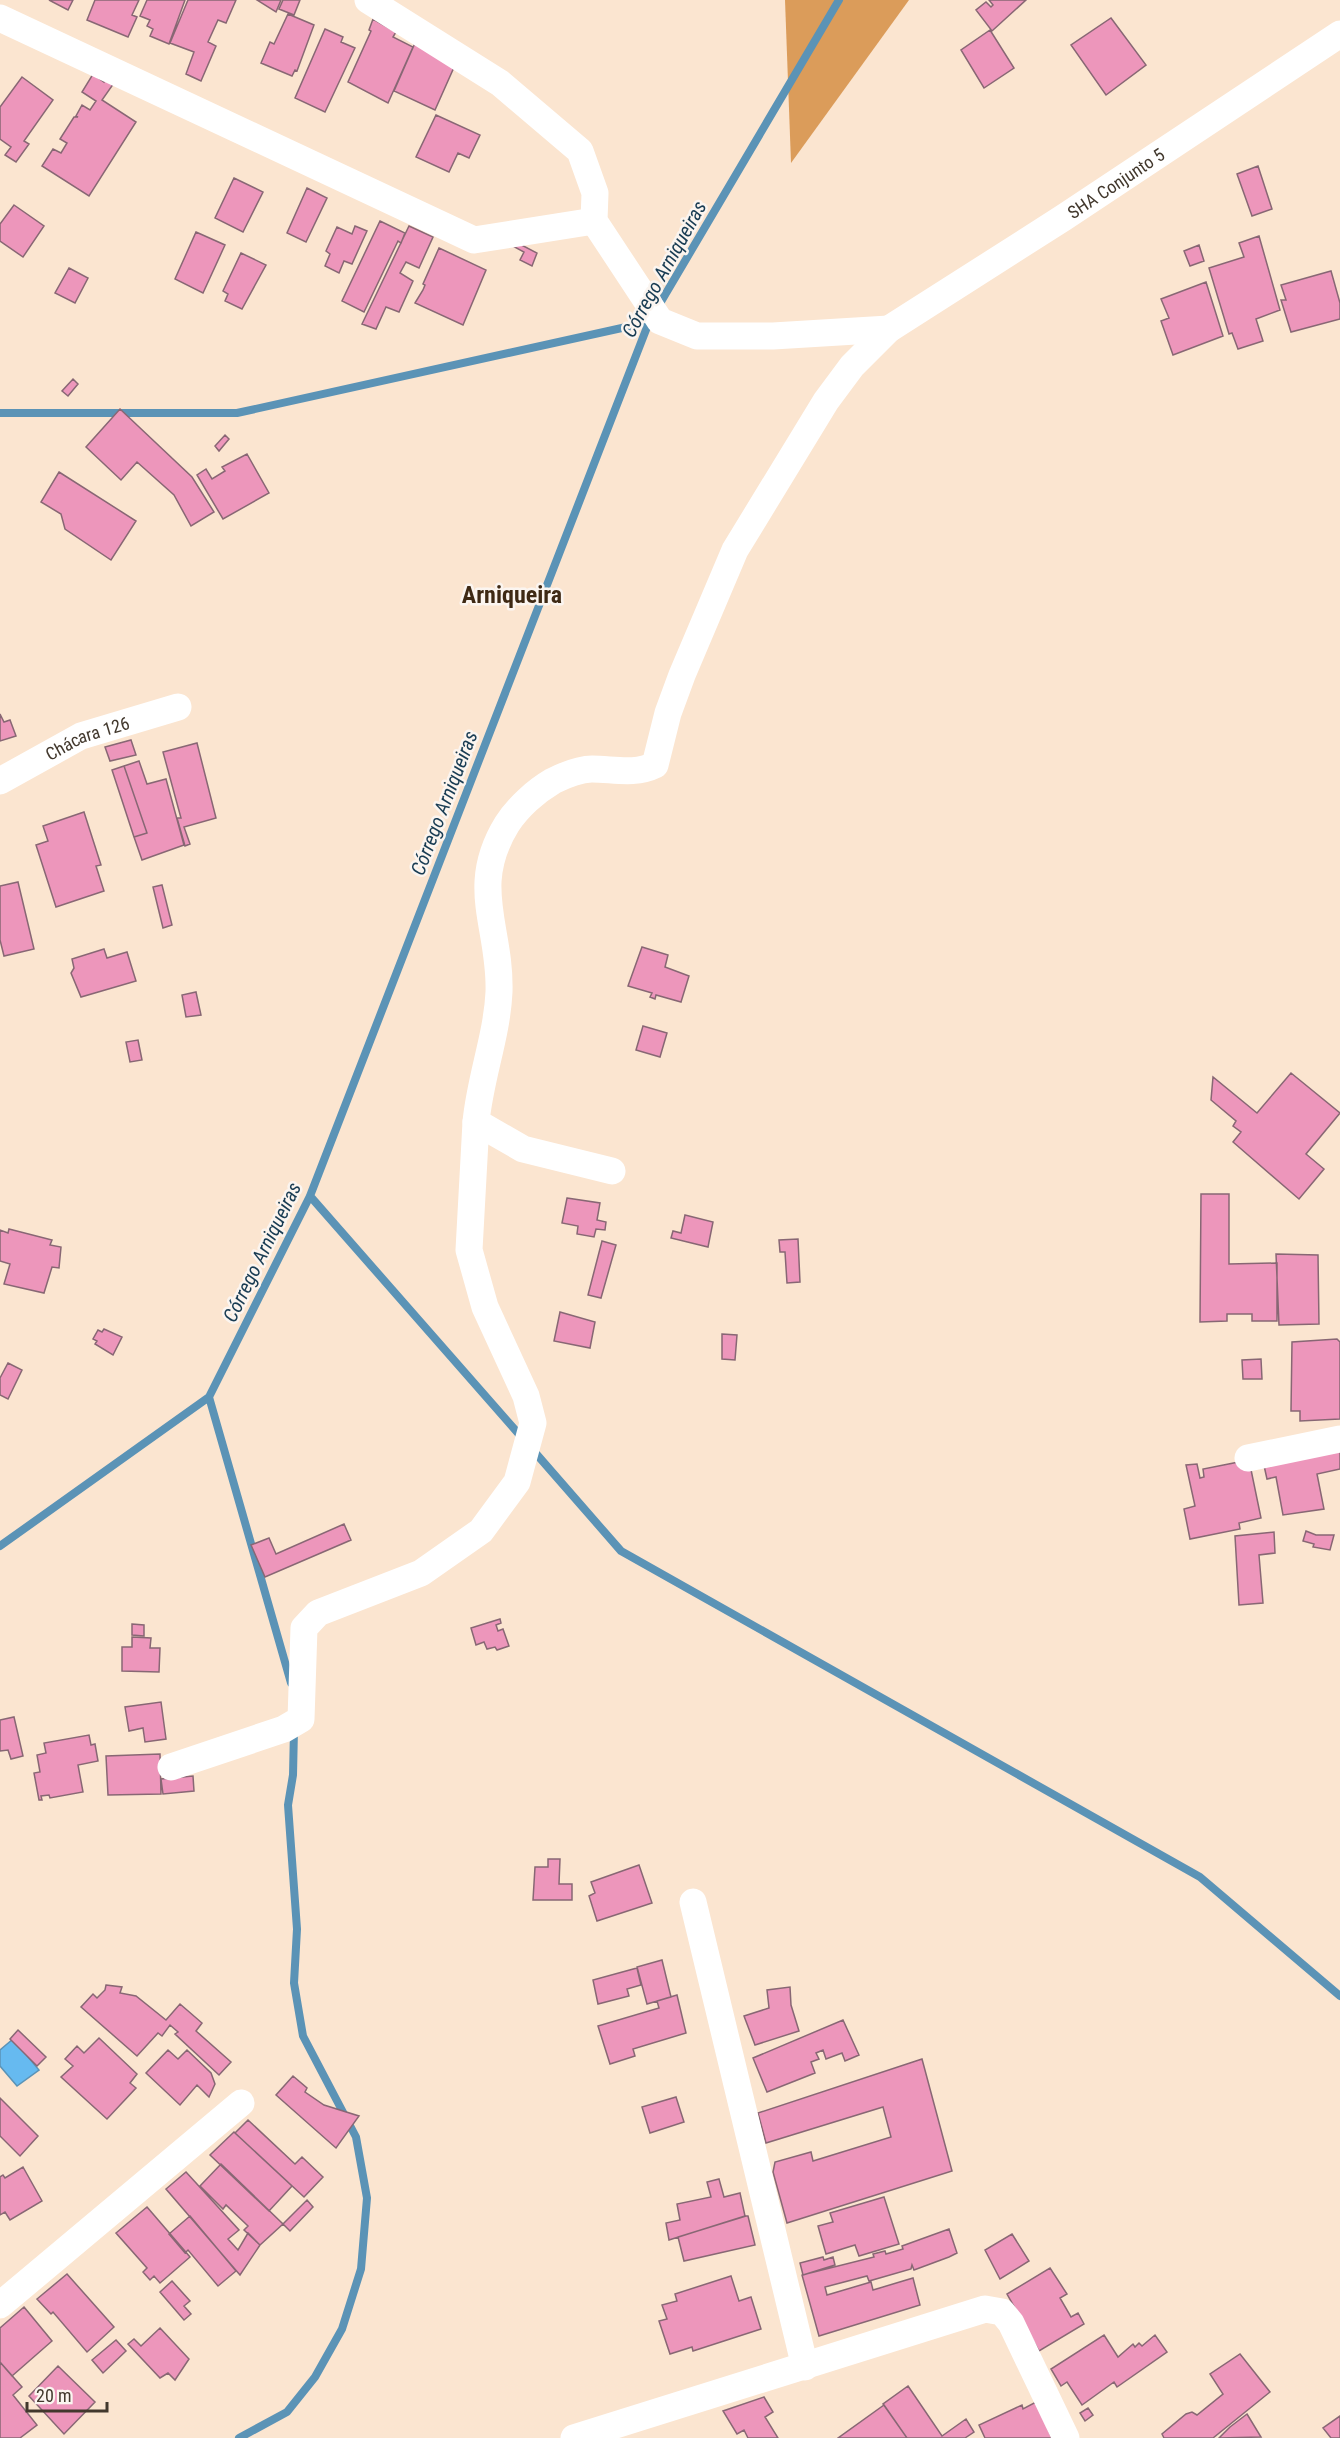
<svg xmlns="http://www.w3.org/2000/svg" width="1340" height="2438" viewBox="0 0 1340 2438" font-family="'Roboto Condensed',sans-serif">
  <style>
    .forest { fill: #db9c5a }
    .water { fill: #66baf0; stroke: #5b93b6; stroke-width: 1.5 }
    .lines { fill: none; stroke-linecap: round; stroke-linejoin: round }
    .stream { stroke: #5b93b6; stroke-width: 8 }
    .building { fill: #ed96bb; stroke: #886774; stroke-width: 1.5 }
    .street { stroke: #fff; stroke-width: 27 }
    .labels { text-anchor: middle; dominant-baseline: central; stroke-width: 5; stroke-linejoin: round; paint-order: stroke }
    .street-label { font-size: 18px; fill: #42382d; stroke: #fbf5f0 }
    .water-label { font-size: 20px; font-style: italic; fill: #193c53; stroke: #fbf5f0 }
    .district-label { font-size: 24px; font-weight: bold; fill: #3e2914; stroke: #fbf5f0 }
  </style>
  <rect width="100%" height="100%" fill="#fbe5d0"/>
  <!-- forest -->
  <path class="forest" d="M785 0H909L791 163Z"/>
  <!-- water -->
  <path class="water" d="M13 2039 39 2070 17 2086 0 2066V2050Z"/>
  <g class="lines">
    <!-- stream -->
    <path class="stream" d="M0 413H237L649 322
      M310 1196 524 1440
      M209 1397 291 1683
      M532 1449 621 1551 1200 1877 1340 1996
      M0 1546 209 1397 310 1196 649 322 839 0
      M239 2438 287 2412 315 2377 342 2329 361 2269 367 2198 356 2137 303 2036 294 1983 297 1929 288 1805 293 1775 294 1729"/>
  </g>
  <!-- building -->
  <path class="building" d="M49 0H73L68 10Z
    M95 0H139L132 15 137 17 128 37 87 20Z
    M147 0H185L169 44 150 36 153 29 147 26 150 20 140 16Z
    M188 0H236L226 23 218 20 208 42 216 46 201 81 186 74 194 52 170 43Z
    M257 0H281L276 12Z
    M283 0H300L294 15 279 9Z
    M989 0H1026L992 31 976 10 986 2 991 7 993 5Z
    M288 14 314 25 297 71 295 70 292 76 261 63 270 42 274 44Z
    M1111 18 1146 65 1106 95 1071 45Z
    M373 19 396 32 393 37 413 47 388 103 348 82 371 31 369 30Z
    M325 29 343 37 341 42 355 48 325 112 295 98Z
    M990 30 1014 68 984 88 961 50Z
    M415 43 455 65 435 110 394 91Z
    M93 74 104 82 106 78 114 83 102 100 136 122 89 196 42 166 53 149 61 153 67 143 60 139 74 117H78L76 116 82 105 90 110 96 101 82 92Z
    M22 77 53 100 24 141 29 144 16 162 5 155 11 147 0 139V107Z
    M436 115 480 135 469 158 458 153 449 172 416 157Z
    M1258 166 1272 209 1252 216 1237 174Z
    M234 178 263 192 243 232 215 218Z
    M307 188 327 198 306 242 287 233Z
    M14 205 44 226 23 257 0 241V224Z
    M380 221 405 233 401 243 398 241 364 312 342 301Z
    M355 226 367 231 352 264 344 261 339 273 325 266 330 254 326 251 337 227 352 234Z
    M409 226 433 237 419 268 406 262 400 273 413 281 399 312 386 307 376 329 362 324Z
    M196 232 225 245 203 293 175 279Z
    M1259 236 1280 310 1256 319 1263 341 1238 349 1232 333 1229 334 1209 268 1244 257 1239 243Z
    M512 240 537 253 532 266 520 260 524 252 509 244Z
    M1199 245 1204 261 1190 266 1184 251Z
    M439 248 486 270 463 325 415 303 423 290 425 285 423 284Z
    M241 253 266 265 242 309 225 301 228 294 223 291Z
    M69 268 88 278 75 303 55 293Z
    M1331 271 1340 303V319L1291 332 1281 300H1286L1281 285Z
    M1206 282 1223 336 1173 355 1161 321 1169 318 1161 299Z
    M73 379 78 384 68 396 62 391Z
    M120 409 192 477 214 512 191 526 174 495 137 462 121 480 86 447Z
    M225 435 229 439 219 451 215 446Z
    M247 454 269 493 223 519 197 475 206 469 212 479 225 471 222 467Z
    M59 472 136 521 111 560 65 529 61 514 41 502Z
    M0 714 4 722 10 720 16 736 0 741Z
    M131 740 136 755 110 761 105 747Z
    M197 743 216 818 184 827 190 844 185 846 177 818H181L163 752Z
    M139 761 147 784 166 779 184 845 142 860 134 837 147 833 124 766Z
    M124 766 147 833 134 837 112 770Z
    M84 812 101 865 96 866 104 891 56 907 36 845 48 841 43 826Z
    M18 882 34 949 4 956 0 940V886Z
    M162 885 172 925 163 928 153 887Z
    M642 947 668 955 665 967 689 976 681 1002 656 995 655 999 650 997 652 993 628 986Z
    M104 949 107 958 127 952 136 981 81 997 71 973 74 968 72 959Z
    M196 992 201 1015 186 1017 182 995Z
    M643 1026 667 1033 660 1057 636 1050Z
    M138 1040 142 1060 130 1062 126 1042Z
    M1291 1073 1340 1113 1306 1154 1324 1169 1299 1199 1233 1142 1241 1132 1233 1126 1236 1121 1211 1100 1213 1077 1257 1113Z
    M1201 1194H1229V1264L1277 1263V1321H1252V1314H1227V1321L1200 1322Z
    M567 1198 600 1203 597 1220 606 1222 605 1230 596 1229 594 1237 577 1234 578 1226 562 1223Z
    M685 1215 713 1222 708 1247 671 1238 673 1231 681 1233Z
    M9 1229 52 1240 50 1245 61 1247 59 1268 52 1267 44 1293 4 1284 10 1264 0 1261V1230L8 1233Z
    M798 1239 800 1282 787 1283 785 1252H780L779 1240Z
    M602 1241 616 1245 601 1298 588 1295Z
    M1276 1254 1318 1255 1319 1324 1279 1325Z
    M560 1312 595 1322 590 1348 554 1341Z
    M104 1329 122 1337 113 1355 95 1344 97 1341 93 1339 98 1330 102 1332Z
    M722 1334 737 1335 735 1360 722 1359Z
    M1337 1339 1340 1342V1419L1300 1421V1411H1291L1292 1342Z
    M1261 1359 1262 1379H1243L1242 1360Z
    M8 1363 22 1370 8 1399 0 1395V1378Z
    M1340 1449V1469L1317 1474 1324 1509 1283 1515 1276 1477 1267 1479 1263 1461Z
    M1249 1460 1261 1518 1239 1523 1240 1529 1190 1539 1184 1509 1195 1506 1186 1465 1197 1464 1200 1478 1204 1477 1203 1469Z
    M344 1524 351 1540 265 1577 251 1545 269 1538 276 1554Z
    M1306 1531 1316 1535H1334L1330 1550 1313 1547 1314 1544 1303 1541Z
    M1274 1532 1275 1553 1259 1555 1263 1603 1239 1605 1235 1536Z
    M500 1619 501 1623 496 1625 498 1631 503 1629 509 1646 497 1650 495 1647 487 1649 484 1642 476 1645 471 1628Z
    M132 1624 144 1625V1636L132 1635Z
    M132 1637 151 1638 150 1648H160L159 1672 122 1671V1647H132Z
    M161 1702 166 1739 145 1742 143 1728 129 1731 125 1707Z
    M14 1717 23 1756 11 1759 8 1750 0 1751V1720Z
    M89 1735 91 1745 95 1744 98 1761 78 1765 83 1792 50 1798 49 1795 41 1796 42 1800H39L34 1773 40 1772 37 1755 46 1753 44 1743Z
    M160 1754 161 1794 108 1795 106 1756Z
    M193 1776 194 1791 163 1794 161 1779Z
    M548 1859H560L559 1884H572V1900H533L535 1867H548Z
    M639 1865 652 1903 597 1921 589 1896 595 1893 591 1882Z
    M662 1960 671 1997 647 2004 637 1967Z
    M637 1968 641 1985 627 1989 629 1996 598 2004 593 1980Z
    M106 1985 122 1987 120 1993 136 1996 166 2020 180 2004 202 2023 196 2031 231 2062 219 2075 175 2034 178 2032 170 2025 162 2036 158 2033 137 2056 81 2007 93 1994 97 1998 105 1990Z
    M790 1987 791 2005 799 2031 755 2045 744 2016 769 2008 767 1990Z
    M677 1995 686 2033 633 2049 635 2056 610 2064 598 2026 659 2008 657 2001Z
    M843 2020 859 2055 845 2061 842 2053 826 2059 823 2050 816 2053 819 2059 811 2062 815 2073 767 2092 753 2058Z
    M18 2030 46 2057 37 2066 10 2039Z
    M99 2038 137 2074 130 2083 136 2088 107 2119 61 2077 73 2066 65 2059 77 2046 84 2053Z
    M168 2050 178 2059 187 2050 211 2073 215 2084 209 2097 197 2085 180 2105 146 2073Z
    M922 2059 952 2171 787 2223 773 2172 775 2162 811 2152 813 2161 891 2137 883 2107 766 2143 758 2113Z
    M293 2076 307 2088 305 2092 324 2105 359 2116 336 2148 276 2095Z
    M676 2097 684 2122 650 2133 642 2107Z
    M0 2098 38 2136 20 2156 0 2136Z
    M248 2120 295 2164 302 2157 323 2177 304 2197 235 2133Z
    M234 2132 292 2186 269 2211 210 2155Z
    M221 2164 283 2224 260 2245 244 2230 248 2226 226 2205 223 2209 200 2186Z
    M23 2167 42 2201 10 2220 5 2212 0 2215V2177L3 2175 5 2178Z
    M186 2172 239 2230 228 2239 238 2250 248 2233 260 2245 240 2275 166 2189Z
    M719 2179 724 2197 740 2193 745 2216 669 2240 666 2223 680 2220 677 2204 711 2197 707 2182Z
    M884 2197 899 2244 859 2256 855 2245 826 2254 818 2226 833 2222 830 2213Z
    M307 2200 313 2207 290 2231 283 2224Z
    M147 2207 190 2257 160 2283 154 2276 150 2280 143 2272 147 2268 116 2233Z
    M190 2216 236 2271 218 2286 188 2250 185 2253 169 2234Z
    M746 2216H748L755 2245 684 2261 678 2237Z
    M949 2229 957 2253 949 2257 914 2270 912 2265 911 2269 869 2281 867 2276 825 2287 827 2295 871 2282 873 2290 913 2278 920 2305 819 2336 802 2275 874 2257 873 2254 885 2251 886 2254 903 2249 902 2246Z
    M1012 2234 1029 2261 1000 2279 985 2250Z
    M823 2257 824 2260 833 2257 835 2265 803 2275 800 2263Z
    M1050 2268 1067 2294 1060 2298 1071 2317 1078 2313 1084 2324 1039 2351 1007 2294Z
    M67 2274 114 2327 87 2352 53 2312 51 2314 37 2299Z
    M731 2276 739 2301 751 2297 761 2329 693 2351 692 2347 670 2354 659 2321 667 2319 662 2305 677 2301 675 2294Z
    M172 2281 190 2301 184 2306 191 2314 184 2320 160 2292Z
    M24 2307 52 2341 12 2376 0 2362V2328Z
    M160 2328 189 2359 175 2380 168 2373 160 2378 128 2344 134 2339 141 2346Z
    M1104 2335 1118 2357 1133 2344 1135 2347 1139 2343 1142 2346 1155 2335 1167 2352 1117 2387 1114 2382 1082 2405 1067 2382 1061 2386 1051 2369Z
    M116 2340 126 2351 103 2373 92 2360Z
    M1240 2354 1270 2392 1213 2438H1164L1162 2434 1186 2414 1192 2412 1197 2415 1223 2394 1210 2374Z
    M0 2362 22 2387 13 2395 37 2425 20 2438H0Z
    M58 2366 95 2402 64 2434 29 2396Z
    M908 2386 942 2436 966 2419 974 2432 965 2438H907L883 2404Z
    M764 2397 773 2412 765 2417 778 2438H748L744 2430 737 2434 723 2411Z
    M1036 2402 1052 2438H985L979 2425 1022 2405 1023 2409Z
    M884 2405 907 2438H838Z
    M1088 2408 1093 2415 1085 2421 1080 2413Z
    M1247 2414 1261 2437 1219 2438 1230 2427Z
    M1340 2416V2438H1331L1323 2428Z"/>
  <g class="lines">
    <!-- street -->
    <g class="street">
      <path d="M368 0 500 83 580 151 595 193 594 221 660 321 697 336H773L889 329"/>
      <path d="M0 18 474 240 594 221"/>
      <path id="s1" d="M0 781 81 736 178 707"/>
      <path id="s2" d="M612 1171 523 1149 476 1122C480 1078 497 1036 499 992 501 927 468 887 507 824 518 807 536 791 553 781 565 775 579 769 592 769 613 769 635 775 655 765L668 713 682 675 735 550 826 401 852 366 889 329 1063 218 1340 34"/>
      <path d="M1248 1458 1340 1439"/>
      <path d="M171 1767 284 1729 301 1719 304 1628 318 1613 421 1573 481 1531 517 1482 533 1423 526 1396 485 1307 469 1250 476 1122"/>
      <path d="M693 1902 805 2367"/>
      <path d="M0 2305 241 2103"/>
      <path d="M574 2438 985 2309 1002 2312 1011 2323 1066 2438"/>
    </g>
  </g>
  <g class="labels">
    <!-- street labels -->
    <g class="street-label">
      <text stroke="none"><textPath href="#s2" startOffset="1389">SHA Conjunto 5</textPath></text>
      <text stroke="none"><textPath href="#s1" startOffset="98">Chácara 126</textPath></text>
    </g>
    <!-- water labels -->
    <g class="water-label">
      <text transform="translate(664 269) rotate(-61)">Córrego Arniqueiras</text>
      <text transform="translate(444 803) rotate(-69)">Córrego Arniqueiras</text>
      <text transform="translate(262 1252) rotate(-64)">Córrego Arniqueiras</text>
    </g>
    <!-- district labels -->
    <g class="district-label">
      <text x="512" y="595">Arniqueira</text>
    </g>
  </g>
  <!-- scale -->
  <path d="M27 2402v9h80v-9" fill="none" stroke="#42382d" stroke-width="3"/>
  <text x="36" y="2402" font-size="18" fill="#42382d" stroke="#fbf5f0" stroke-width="4.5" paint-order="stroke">20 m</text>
</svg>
